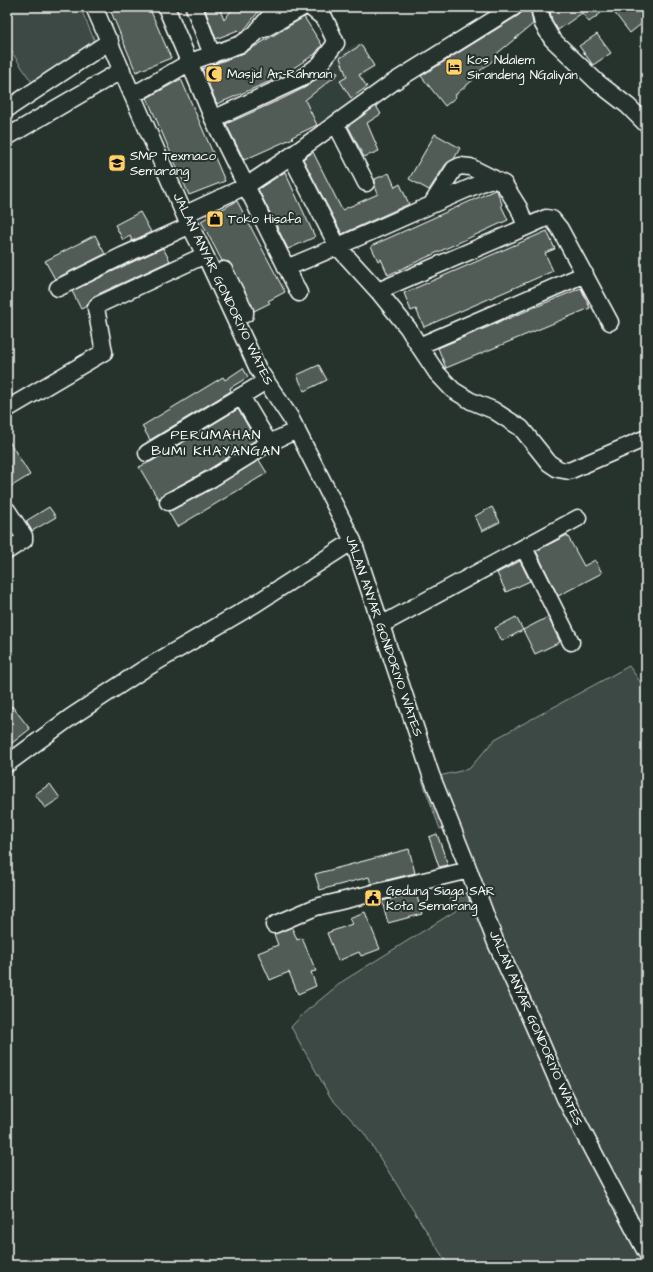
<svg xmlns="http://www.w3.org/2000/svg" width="653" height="1272" viewBox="0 0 653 1272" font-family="'Architects Daughter',sans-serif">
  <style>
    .built { fill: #333f3a }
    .green { fill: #3e4944; stroke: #9ea4a2 }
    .building { fill: #515c57; stroke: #fff }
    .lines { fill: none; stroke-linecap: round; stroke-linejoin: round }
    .minor-casing { stroke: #fff; stroke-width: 19 }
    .minor { stroke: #26332d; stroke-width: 16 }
    .labels { text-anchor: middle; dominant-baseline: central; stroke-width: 4; stroke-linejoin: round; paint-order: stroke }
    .poi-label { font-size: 13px; fill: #fff; stroke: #26332d; text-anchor: start }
    .street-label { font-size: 13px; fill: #fff; stroke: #26332d }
    .neighbourhood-label { font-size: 14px; letter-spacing: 1px; fill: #fff; stroke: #26332d }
  </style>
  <rect width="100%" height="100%" fill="#26332d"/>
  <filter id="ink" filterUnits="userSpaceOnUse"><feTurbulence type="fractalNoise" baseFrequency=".025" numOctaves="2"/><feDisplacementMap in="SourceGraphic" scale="8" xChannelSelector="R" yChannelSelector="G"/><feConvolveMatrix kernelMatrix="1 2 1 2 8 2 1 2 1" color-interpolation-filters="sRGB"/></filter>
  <g filter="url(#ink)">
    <!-- built -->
    <path class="built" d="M361 42 376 68 362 76 369 89 318 126 299 135 279 94 333 55Z"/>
    <!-- green -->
    <path class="green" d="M7 7H80L97 46 33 84 7 45Z
      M629 666 646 690V1265H448L364 1133 331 1098 291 1027 304 1013 343 981 473 900 448 828 440 829 422 780 469 769 495 739Z"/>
    <!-- building -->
    <path class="building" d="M109 7H149L171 58 136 72Z
      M212 7H219L224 20 234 7H262L245 29 241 33 238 30 216 39 205 10Z
      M525 7H530L533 24 494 56 496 58 471 78 473 80 455 95 456 97 445 106 421 76 519 15Z
      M549 7H609L589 22 582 13 558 30 552 20Z
      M610 7H646V20L630 33Z
      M304 17 322 45 315 54 278 78 217 104 202 69 244 53Z
      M597 34 611 53 593 65 579 46Z
      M361 45 374 66 359 75 367 87 351 98 340 81 347 77 340 58Z
      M336 71 338 74 305 100 317 125 292 137 293 138 244 160 226 124 284 98 306 87 313 81Z
      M181 79 225 181 189 195 147 98Z
      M376 106 381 114 367 123 379 151 364 157 348 126Z
      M435 134 460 148 454 159 446 164 429 190 409 179Z
      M313 152 342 210 378 194 375 186V179L389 173 395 187 400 184 409 204 342 234 303 159Z
      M285 172 315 237 288 249 258 189Z
      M495 190 497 191 502 204 501 205 508 220 388 275 381 259 378 261 371 246Z
      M237 201 285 292 268 301 270 303 254 311 232 266 229 262 222 261 201 221Z
      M140 212 151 232 132 241 130 236 123 240 115 225Z
      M547 231 555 249 545 253 553 271 424 327 416 309 411 311 404 293Z
      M95 235 105 254 55 279 45 261Z
      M163 248 170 261 94 296 90 300 87 306 81 309 72 291 126 265Z
      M581 288 590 308 446 368 438 348Z
      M319 365 327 380 304 391 297 375Z
      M243 368 248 377 230 388 231 391 150 440 142 426 223 377 225 380Z
      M238 409 256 440 206 471 164 494 158 499 139 467 152 461Z
      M7 438 30 475 7 489Z
      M259 460 267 473 177 527 168 511 172 510 215 487Z
      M49 507 56 517 32 531 26 521Z
      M492 507 500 522 482 531 475 516Z
      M567 535 584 566 595 560 602 573 558 596 536 551Z
      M520 561 530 581 506 592 497 573Z
      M516 617 523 630 502 641 495 628Z
      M548 617 560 642 535 654 523 630Z
      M12 706 30 729 7 747V710Z
      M50 784 60 798 45 808 35 794Z
      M437 834 448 865 439 867 429 837Z
      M409 849 415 873 371 884 369 877 320 890 315 874Z
      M416 893 422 914 388 923 382 901Z
      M458 893 459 896 467 893 470 902 454 908 449 896Z
      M365 912 380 949 361 956 359 952 338 961 327 933 352 924 349 918Z
      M292 927 297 940 302 938 316 971 311 972 316 986 298 994 289 972 270 980 258 953 278 945 274 934Z"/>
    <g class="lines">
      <defs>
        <path id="minor" d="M94 7 185 216 205 255 258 369 290 417 353 541 431 775 465 860 496 943 532 1022 565 1098 646 1252
          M166 7 213 119 299 293
          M194 7 212 55
          M539 7 543 24 552 39 597 82 628 106 646 124
          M264 29 303 7
          M132 93 142 90 190 62 241 44 255 34 277 7
          M7 109 110 41
          M213 119 302 78 320 64 336 43 325 19 310 7
          M336 124 366 183
          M7 137 122 70
          M291 156 338 247 378 291 408 328 419 346 585 274
          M185 216 192 211 246 186 291 156 392 83 514 7
          M526 227 546 218 552 219 560 229 610 322
          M286 268C356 240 424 207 493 178
          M224 270 245 311V314L235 317
          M58 288 122 256 191 225
          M378 291 526 227 519 208 504 184 470 167 460 166 454 169 431 205
          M419 346 437 373 453 390 471 401 493 410 521 428 549 463 558 469 569 471 646 438
          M7 409 104 352 96 308 98 305 205 255
          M269 443 297 430
          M147 453 266 381
          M168 502 211 479 269 443 241 396
          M7 510 24 536V540L7 551
          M524 548 571 642
          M381 625 578 518
          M7 764 71 717 141 671 255 604 353 541
          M274 925 316 907 469 870"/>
      </defs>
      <!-- minor casing -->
      <use href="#minor" class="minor-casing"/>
      <!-- minor -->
      <use href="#minor" class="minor"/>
    </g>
  </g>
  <!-- icons -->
  <defs>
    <symbol id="hotel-square" viewBox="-11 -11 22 22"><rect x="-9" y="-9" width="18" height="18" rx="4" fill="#ffd166" stroke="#26332d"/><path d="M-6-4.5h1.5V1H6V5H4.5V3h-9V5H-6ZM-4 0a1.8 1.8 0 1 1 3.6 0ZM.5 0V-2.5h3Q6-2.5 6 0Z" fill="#111"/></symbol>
    <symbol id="mosque-square" viewBox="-11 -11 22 22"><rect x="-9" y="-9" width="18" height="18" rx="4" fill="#ffd166" stroke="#26332d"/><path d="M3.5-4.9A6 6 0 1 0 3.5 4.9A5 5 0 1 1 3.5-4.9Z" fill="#111"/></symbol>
    <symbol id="school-square" viewBox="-11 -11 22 22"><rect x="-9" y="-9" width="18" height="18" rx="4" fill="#ffd166" stroke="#26332d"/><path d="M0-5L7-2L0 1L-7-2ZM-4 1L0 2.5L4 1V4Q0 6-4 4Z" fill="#111"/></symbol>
    <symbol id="shop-square" viewBox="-11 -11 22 22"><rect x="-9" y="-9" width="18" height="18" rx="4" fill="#ffd166" stroke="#26332d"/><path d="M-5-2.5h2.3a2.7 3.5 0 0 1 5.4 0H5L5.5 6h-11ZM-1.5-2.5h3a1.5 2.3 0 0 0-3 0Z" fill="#111"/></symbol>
    <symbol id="civic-square" viewBox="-11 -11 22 22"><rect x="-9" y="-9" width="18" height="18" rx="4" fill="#ffd166" stroke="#26332d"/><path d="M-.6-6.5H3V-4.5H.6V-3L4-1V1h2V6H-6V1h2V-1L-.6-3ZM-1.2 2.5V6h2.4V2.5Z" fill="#111"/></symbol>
  </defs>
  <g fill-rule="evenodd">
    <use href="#hotel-square" x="444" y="57" width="20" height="20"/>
    <use href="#mosque-square" x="204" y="64" width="20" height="20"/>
    <use href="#school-square" x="107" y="153" width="20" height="20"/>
    <use href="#shop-square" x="205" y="209" width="20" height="20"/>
    <use href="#civic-square" x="363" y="888" width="20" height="20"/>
  </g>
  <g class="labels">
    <!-- poi labels -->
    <g class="poi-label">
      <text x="467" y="60">Kos Ndalem<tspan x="467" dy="15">Sirandeng NGaliyan</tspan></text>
      <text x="227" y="74">Masjid Ar-Rahman</text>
      <text x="130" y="156">SMP Texmaco<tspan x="130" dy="15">Semarang</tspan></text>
      <text x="228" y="219">Toko Hisafa</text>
      <text x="386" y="891">Gedung Siaga SAR<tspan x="386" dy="15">Kota Semarang</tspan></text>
    </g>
    <!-- street labels -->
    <g class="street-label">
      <text transform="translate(223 289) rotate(64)">JALAN ANYAR GONDORIYO WATES</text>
      <text transform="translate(384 636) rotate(71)">JALAN ANYAR GONDORIYO WATES</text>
      <text transform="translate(536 1028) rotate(66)">JALAN ANYAR GONDORIYO WATES</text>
    </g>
    <!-- neighbourhood labels -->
    <g class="neighbourhood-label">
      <text x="216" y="435">PERUMAHAN<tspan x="216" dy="16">BUMI KHAYANGAN</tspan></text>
    </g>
  </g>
  <!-- margin -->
  <rect width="653" height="1272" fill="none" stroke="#26332d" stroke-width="24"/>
  <rect x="12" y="12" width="629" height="1248" fill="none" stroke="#fff" stroke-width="1.5" filter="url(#ink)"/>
</svg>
